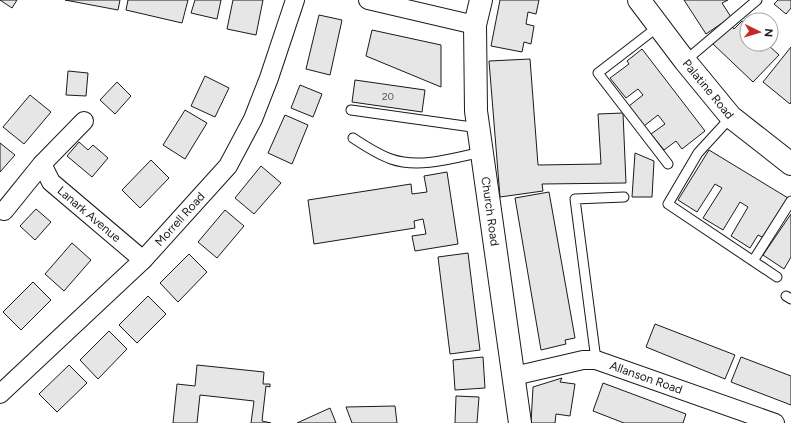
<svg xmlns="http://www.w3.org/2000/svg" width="791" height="423" viewBox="0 0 791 423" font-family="Figtree,sans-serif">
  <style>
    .building { fill: #e6e6e6; stroke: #1a1a1a }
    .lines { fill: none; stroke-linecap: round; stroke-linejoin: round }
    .lane-casing { stroke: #1a1a1a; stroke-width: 11 }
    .street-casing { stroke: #1a1a1a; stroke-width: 20 }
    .secondary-casing { stroke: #1a1a1a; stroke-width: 24 }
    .lane { stroke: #fff; stroke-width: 9 }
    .street { stroke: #fff; stroke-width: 18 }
    .secondary { stroke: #fff; stroke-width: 22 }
    .labels { text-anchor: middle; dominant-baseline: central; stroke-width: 3; stroke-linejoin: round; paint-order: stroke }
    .number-label { font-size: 10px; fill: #4d4d4d }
    .street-label { font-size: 12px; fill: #1a1a1a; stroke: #fff }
  </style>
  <rect width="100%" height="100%" fill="#fff"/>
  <!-- building -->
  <path class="building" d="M0 0H17L12 8Z
    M65 0H120L118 10Z
    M128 0H188L182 23 126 10Z
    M195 0H221L217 19 191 13Z
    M233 0H263L256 35 227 29Z
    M500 0H539L536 14 528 12 526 24 534 26 531 44 524 42 522 52 491 46Z
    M684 0H728L722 3 731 17 706 34Z
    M778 0H791V8L786 14 774 4Z
    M319 15 342 20 330 75 306 69Z
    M742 21 747 25V44H767L779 55 753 82 713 44 731 25 734 29Z
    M372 30 441 45V87L366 56Z
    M791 47V102L790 104 763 82Z
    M642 49 705 131 682 149 676 141 664 150 651 134 665 124 658 115 644 126 629 106 643 95 638 89 626 98 610 78 629 64 627 61Z
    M530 59 538 165 601 164 598 114 623 113 626 183 542 184 543 191 500 197 489 61Z
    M68 71 88 73 86 96 66 95Z
    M205 76 229 88 215 117 191 106Z
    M355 80 425 90 422 112 352 102Z
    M117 82 131 96 115 114 100 100Z
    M300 85 322 94 313 117 291 108Z
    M30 95 51 112 24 144 3 127Z
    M185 110 207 123 185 159 163 145Z
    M285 115 308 125 292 164 268 153Z
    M79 142 88 150 93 145 108 158 92 177 67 156Z
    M0 143 15 155 0 172Z
    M709 150 788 198 764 238 758 235 750 248 731 236 748 207 740 202 723 230 703 218 722 188 715 184 697 212 678 200Z
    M635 153 654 161 652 197H632Z
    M151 160 169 178 140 208 122 190Z
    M261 166 281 183 254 214 235 198Z
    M447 172 458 244 415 251 412 236 426 234 423 219 414 221 415 228 314 244 308 200 411 184 412 194 427 192 424 176Z
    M549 192 575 338 565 340 566 344 541 350 515 198Z
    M36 209 51 222 35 240 20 226Z
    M225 210 244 226 217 258 198 242Z
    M791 214V257L784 269 763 255Z
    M72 243 91 260 64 291 45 274Z
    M468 253 480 350 450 354 438 257Z
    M189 254 207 272 178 302 160 283Z
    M33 282 51 300 21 330 3 312Z
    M148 296 166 314 137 343 119 325Z
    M655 324 735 355 725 379 646 347Z
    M109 331 127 349 98 379 80 360Z
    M483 357 485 388 455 390 453 360Z
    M741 357 791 376V405L731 382Z
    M69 365 87 383 57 412 39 394Z
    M197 365 264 372 263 384H270V387L266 386 262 421 271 423H251L254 401 200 395 197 423H173L177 384 195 386Z
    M562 378 560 382 575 384 570 416 556 414 555 423H531L533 387Z
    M603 383 686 414 683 423H624L593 411Z
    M456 396 479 397 477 423H455Z
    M395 406 397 423H352L346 407Z
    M330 408 336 423H297Z"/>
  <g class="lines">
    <defs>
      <path id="lane" d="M659 26 598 73 668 164
        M685 61 757 0
        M351 110 479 128
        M731 117 698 153 668 204 777 277
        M353 138C365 146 377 154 391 159 419 169 454 158 482 152
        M753 261 791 201
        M786 296 791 299
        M596 360 575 199 624 197"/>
      <g id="street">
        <path d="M368 0 475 25"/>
        <path id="s1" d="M42 164 51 182 143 260"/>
        <path d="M4 211 42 164 84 121"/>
        <path id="s2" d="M514 376 583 360H596L775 423"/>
        <path id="s3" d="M0 394 143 260 228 166 253 119 269 78 295 0"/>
      </g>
      <g id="secondary">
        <path id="s4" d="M481 0 475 25 476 111 520 423"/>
        <path id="s5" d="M639 0 685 61 731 117 791 164"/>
      </g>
    </defs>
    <!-- lane casing -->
    <use href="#lane" class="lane-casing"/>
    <!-- street casing -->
    <use href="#street" class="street-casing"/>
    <!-- secondary casing -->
    <use href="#secondary" class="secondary-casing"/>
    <!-- lane -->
    <use href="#lane" class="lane"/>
    <!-- street -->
    <use href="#street" class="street"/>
    <!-- secondary -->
    <use href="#secondary" class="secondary"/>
  </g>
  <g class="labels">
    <!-- number labels -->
    <g class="number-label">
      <text x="388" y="96">20</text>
    </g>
    <!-- street labels -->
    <g class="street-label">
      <text stroke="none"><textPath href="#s5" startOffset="113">Palatine Road</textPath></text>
      <text stroke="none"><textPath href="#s4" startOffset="213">Church Road</textPath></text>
      <text stroke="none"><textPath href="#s1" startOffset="70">Lanark Avenue</textPath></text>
      <text stroke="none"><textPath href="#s3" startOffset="251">Morrell Road</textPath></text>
      <text stroke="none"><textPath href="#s2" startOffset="137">Allanson Road</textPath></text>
    </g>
  </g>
  <!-- north arrow -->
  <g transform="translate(759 32) rotate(95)"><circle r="19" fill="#ffffff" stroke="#a3a3a3"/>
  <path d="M0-3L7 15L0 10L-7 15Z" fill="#c62828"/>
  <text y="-6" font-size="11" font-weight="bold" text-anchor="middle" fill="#1a1a1a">N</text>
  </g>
</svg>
